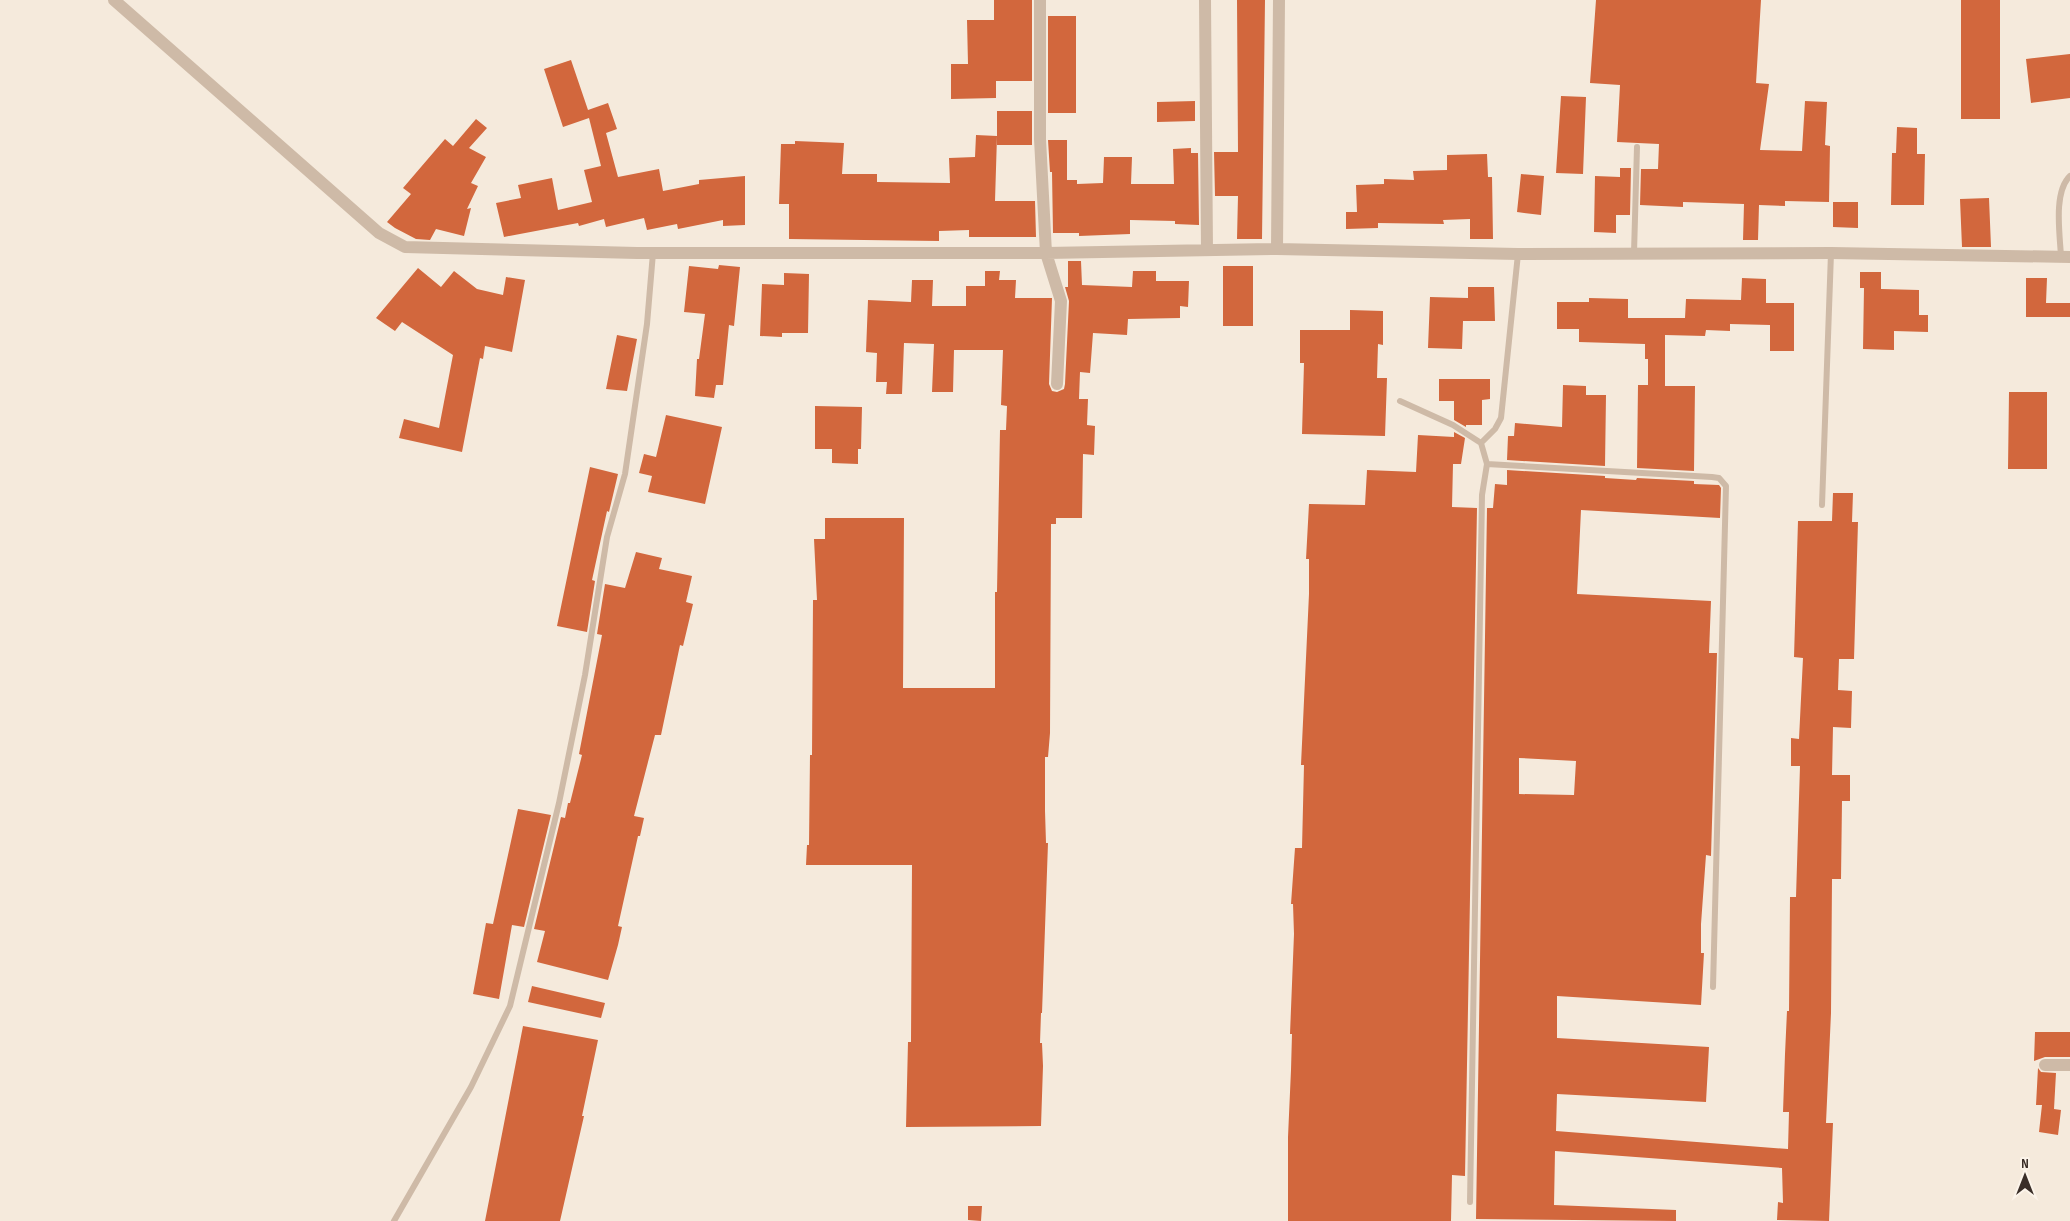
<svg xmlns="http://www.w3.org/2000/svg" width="2070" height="1221" viewBox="0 0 2070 1221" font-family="'Sofia Sans Condensed',sans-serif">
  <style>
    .building { fill: #d2673d; fill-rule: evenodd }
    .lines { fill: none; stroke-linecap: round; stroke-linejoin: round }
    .service { stroke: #cebaa7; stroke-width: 6 }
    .minor { stroke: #cebaa7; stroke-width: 12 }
  </style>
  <rect width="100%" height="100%" fill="#f5eadc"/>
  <!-- building -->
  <path class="building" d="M994 0H1032V81H996V98L951 99V64H968L967 20H994Z
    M1237 0H1265L1262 239H1237L1238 196H1215L1214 152H1238Z
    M1596 0H1761L1756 83 1769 84 1760 150 1802 151 1805 101 1827 102 1825 145 1830 146 1829 202 1785 201V206L1759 205 1758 240H1743L1744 204 1683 202V207L1640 205 1641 169H1658L1659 144 1617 142 1620 85 1590 83Z
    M1961 0H2000V119H1961Z
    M1048 16H1076V113H1048Z
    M2070 54V98L2031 103 2026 59Z
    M571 60 588 110 608 103 617 129 606 133 618 177 659 169 663 191 699 184V180L745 176V225L723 226V220L678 229 677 224 647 230 644 218 606 227 604 219 579 226 578 223 504 237 496 203 521 198 518 185 552 178 558 210 592 202 584 170 601 166 589 118 563 127 544 69Z
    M1561 96 1586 97 1583 174 1556 173Z
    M1195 101V121L1157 122V102Z
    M997 111H1032V145H997Z
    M476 119 487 128 469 148 486 157 471 183 478 186 467 209 471 208 464 236 436 229 430 240 416 239 395 228 387 222 411 194 403 188 445 139 453 146Z
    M1897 127 1917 128V154H1925L1924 205H1891L1892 153H1896Z
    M976 135 997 136 995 201H1035L1036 237H969V230L939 231V241L789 239V204H779L781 144H795V141L844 143 842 174H877V182L950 183 949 158 975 157Z
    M1048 140H1067V180H1077V184L1103 183 1104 157H1132L1131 184H1174L1173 149 1191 148V153H1198L1199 225 1175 224V221L1130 220V234L1079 236V233H1053L1052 172H1050Z
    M1487 154 1488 177H1492L1493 239H1470V219L1443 220 1444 224 1378 223V228L1346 229V212H1357L1356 185 1384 184V179L1414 180 1413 171 1447 170V155Z
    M1620 168H1631L1630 215H1616V233L1594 232 1595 176 1620 177Z
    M1521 174 1544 176 1541 215 1517 212Z
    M1989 198 1991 247H1962L1960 199Z
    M1833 202H1858V228L1833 227Z
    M1068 261H1081L1082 285 1132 287 1133 271H1156V281H1189L1188 307 1180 306V318L1128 319 1127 335 1093 333 1090 373 1080 372 1079 399H1088L1087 425 1095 426 1094 455 1083 454 1082 518H1056V524H1051L1050 733 1048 757H1045V811L1046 843H1048L1042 1013H1041L1040 1043H1042L1043 1066 1041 1126 906 1127 908 1042H911L912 865H806L807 845H809L810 755H812L813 600H817L814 539H825V518H904L903 688H995V592H997L1000 430H1006L1007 406 1001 405 1003 350H954L953 392H932L934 344 904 343 902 394H886L887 382H876L877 353 866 352 868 300 911 302 912 280H933L932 306H966V286H985V271H1000L999 280H1016L1015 298H1052L1049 384 1052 391 1057 392 1064 389 1065 384 1069 301 1065 287H1068Z
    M719 265 740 267 734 326 729 325 723 385H716L714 398 695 396 697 359H699L705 314 684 312 689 266 718 269Z
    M1223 266H1253V326H1223Z
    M418 268 441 287 454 271 477 289 503 295 506 277 525 280 512 352 485 346 483 359 480 358 462 452 399 438 404 419 439 428 453 355 402 322 395 331 376 318Z
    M1860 272H1881V289L1919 290V315H1928V332L1894 331V350L1863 349 1864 288H1860Z
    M784 273 809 274 808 333H782V337L760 336 762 284 784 285Z
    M1742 278 1766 279V303H1794V351H1770V325L1730 324V331L1706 330 1705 336 1665 335V386H1695L1694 471 1637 468 1638 385H1648V359H1645V344L1579 342V329H1557V302H1589V298L1628 299V318H1685L1686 299 1741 300Z
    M2026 278H2047L2046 303H2070V317H2026Z
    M1468 287H1494L1495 321H1463L1462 349 1428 348 1430 297 1468 298Z
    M1350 310 1383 311V345L1378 344 1377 378H1387L1385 436 1302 434 1304 363H1300V330H1350Z
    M617 335 637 339 627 391 606 389Z
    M1439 379H1490V399L1482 400V425H1466V427L1454 420V401H1439Z
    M1563 385 1586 386V395H1606L1605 466 1507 460 1508 436H1514L1515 423 1562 427Z
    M2009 392H2047V469H2008Z
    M815 406 862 407 861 449H858V464L832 463V449H815Z
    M666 415 722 427 705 504 648 492 652 476 639 473 644 454 656 457Z
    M1454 432 1465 438 1461 464H1453L1452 507 1477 508 1465 1176 1452 1175 1451 1221H1288V1137L1291 1070 1292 1034H1290L1294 934 1293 904H1291L1295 848H1302L1304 765H1301L1309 594V559H1306L1309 504 1365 505 1367 470 1416 472 1418 435 1454 437Z
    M590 467 618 474 609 512 607 511 592 580 595 581 587 632 557 626Z
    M1507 470 1605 476V478L1636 480 1637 478 1694 481V484L1719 485 1721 488 1720 518 1581 510 1577 594 1711 601 1709 653H1717L1711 856 1706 855 1701 924V953H1704L1701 1005 1557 996V1038L1709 1047 1706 1102 1557 1094 1556 1131 1788 1149 1789 1112H1783L1785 1054 1787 1011H1789L1790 897H1796L1800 766H1791V738L1799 739 1803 658 1794 657 1798 521H1832L1833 493H1853L1852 522H1858L1854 659H1839L1838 690 1852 691 1851 728 1833 727 1832 775H1850V801H1842L1841 879H1832L1831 1013 1826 1123H1833L1829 1221 1777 1220 1778 1202 1783 1203 1782 1168 1555 1151 1554 1205 1676 1210V1221L1476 1219 1487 508H1493L1495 484 1507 485ZM1519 758 1576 761 1574 795 1519 794Z
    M636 552 662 558 659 569 692 576 686 602 693 604 683 646 680 645 661 735H655L634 816 644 818 640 836H638L618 926 622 927 618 945 608 980 537 962 545 931 534 929 561 817 565 818 568 803H570L582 755 579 754 602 635 597 634 605 584 625 588Z
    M518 809 551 815 524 927 512 925 499 999 473 994 486 923 493 924Z
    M532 986 605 1003 601 1018 528 1002Z
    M523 1026 598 1040 582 1116H584L560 1221H485Z
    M2035 1032H2070V1057H2045L2034 1061Z
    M2038 1068 2041 1072 2056 1073 2054 1109 2061 1110 2058 1135 2039 1132 2042 1105H2036Z
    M968 1206H982L981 1221 968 1220Z"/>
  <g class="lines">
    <!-- service -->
    <path class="service" d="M1634 253 1637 147
      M2061 257C2060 235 2053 192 2070 176
      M1400 401 1453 425 1481 443
      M1487 464 1712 477 1719 478 1726 486 1713 987
      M1822 505 1831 253
      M1470 1202 1482 495 1487 464 1481 443 1495 429 1501 418 1518 254
      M394 1221 471 1087 510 1006 559 803 585 675 607 537 625 474 647 324 653 253"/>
    <!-- minor -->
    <path class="minor" d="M114 0 379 233 405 247 637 253H1046L1277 249 1518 254 1831 253 2070 257
      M1040 0V139L1046 253 1061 301 1057 384
      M1205 0 1207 250
      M1277 249 1279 0
      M2045 1065H2070"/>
  </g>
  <!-- north arrow -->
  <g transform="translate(2025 1176)" stroke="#fcf4ea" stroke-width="4" paint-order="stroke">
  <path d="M0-4L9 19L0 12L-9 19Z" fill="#3a2e28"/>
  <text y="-8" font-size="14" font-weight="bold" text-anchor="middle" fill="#3a2e28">N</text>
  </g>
</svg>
